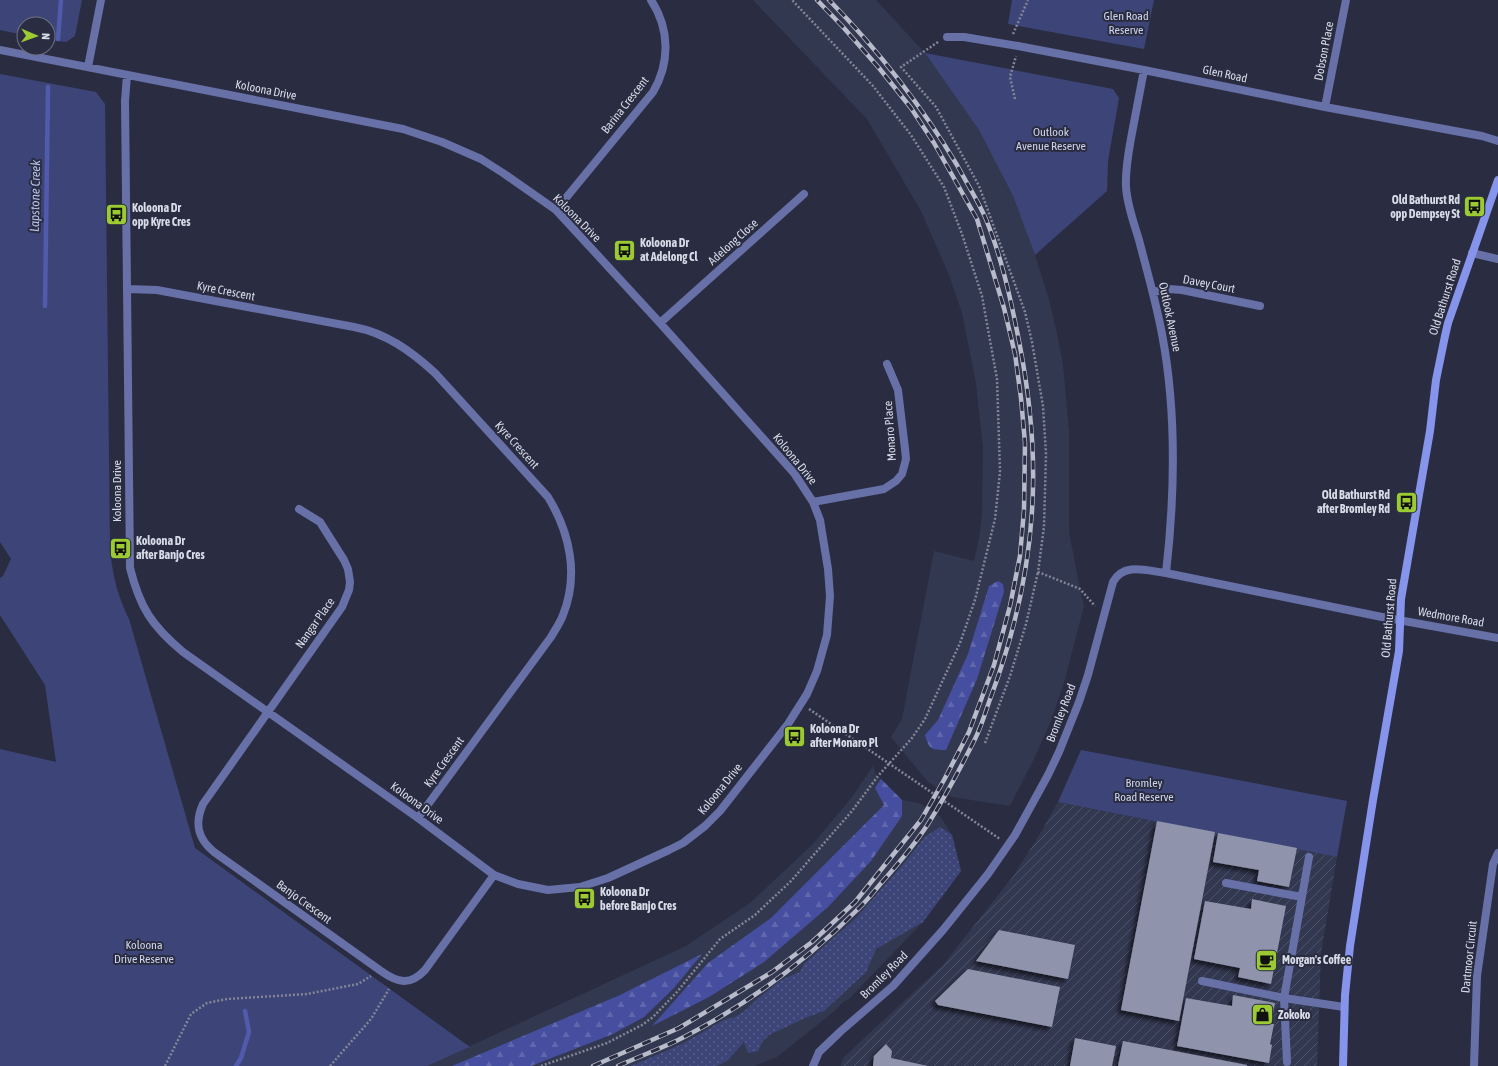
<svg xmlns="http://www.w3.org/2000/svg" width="1498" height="1066" viewBox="0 0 1498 1066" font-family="'Asap Condensed',sans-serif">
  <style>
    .built { fill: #333851 }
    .industrial { fill: url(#industrial-furrows) }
    .grass { fill: url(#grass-dots) }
    .forest { fill: url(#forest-firs) }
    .park { fill: #3d4578 }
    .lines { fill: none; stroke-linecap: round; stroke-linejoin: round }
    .stream { stroke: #515bac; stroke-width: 4.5 }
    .building { fill: #8f94ac; filter: url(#shadow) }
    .path { stroke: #838696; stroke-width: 2.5; stroke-dasharray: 2 2; stroke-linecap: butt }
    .service { stroke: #6770a7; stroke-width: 8 }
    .minor { stroke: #6770a7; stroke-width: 8 }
    .secondary { stroke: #8694eb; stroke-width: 8 }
    .rail-casing { stroke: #b8bbca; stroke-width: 4.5 }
    .rail { stroke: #2a2d41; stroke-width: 3; stroke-dasharray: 9; stroke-linecap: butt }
    .labels { text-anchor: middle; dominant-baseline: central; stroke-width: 4; stroke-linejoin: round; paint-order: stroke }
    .park-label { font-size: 12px; fill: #cfd4eb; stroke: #2a2d41 }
    .street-label { font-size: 12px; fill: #d7dae7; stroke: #2a2d41 }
    .poi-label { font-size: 12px; font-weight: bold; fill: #d7dae7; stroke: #2a2d41; text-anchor: start }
    .water-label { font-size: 13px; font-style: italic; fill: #b8c2ee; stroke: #2a2d41 }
  </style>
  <defs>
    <pattern id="industrial-furrows" width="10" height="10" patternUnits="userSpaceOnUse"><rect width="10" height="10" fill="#333851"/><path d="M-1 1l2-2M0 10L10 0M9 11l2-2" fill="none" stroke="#50546a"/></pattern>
    <pattern id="grass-dots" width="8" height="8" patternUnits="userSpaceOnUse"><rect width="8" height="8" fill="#3d4578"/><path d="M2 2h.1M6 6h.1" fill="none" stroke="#585f8b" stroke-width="1.8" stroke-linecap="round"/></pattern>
    <pattern id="forest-firs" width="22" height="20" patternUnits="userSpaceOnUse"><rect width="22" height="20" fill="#464e9f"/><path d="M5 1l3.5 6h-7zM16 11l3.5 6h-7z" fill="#6067ac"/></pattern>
    <filter id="shadow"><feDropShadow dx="-3.5" dy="3.5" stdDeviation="2" flood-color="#0009"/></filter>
  </defs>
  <rect width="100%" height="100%" fill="#2a2d41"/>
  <!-- built -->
  <path class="built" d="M753 0H876L925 53 979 130 1013 196 1035 255 1048 296 1057 333 1063 365 1069 431V532L1080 589 1084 606 1065 679 1051 721 1033 761 1010 806 952 797 928 782 891 737 902 719 934 551 974 561 979 539 982 513 983 448 976 383 962 313 949 275 921 211 867 119Z
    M873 766 876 774 902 800 919 803 940 816 952 835 961 871 923 922 849 999 842 1003 837 1009 777 1057 754 1066H427L686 946 750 903 812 845 852 797Z"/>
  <!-- industrial -->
  <path class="industrial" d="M1058 802 1337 857 1321 953 1317 1066H840L844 1057 943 965 1014 875 1040 834Z"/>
  <!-- grass -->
  <path class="grass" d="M940 827 952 835 961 871 923 922 876 949 866 972 824 1011 805 1018 769 1035 762 1042 758 1051 748 1053 744 1042 728 1060 717 1066H631L682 1044 724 1020 735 1017 747 1009 755 1001 781 980 800 972 804 964 856 918 901 867 925 837Z"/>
  <!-- forest -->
  <path class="forest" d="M998 581 1003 584 1004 592 977 679 946 750C931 750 929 749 925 735L938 720 968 654 989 586Z
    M881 779 902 800V816L871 861 828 907 764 962 709 997 652 1026 708 963 771 918 884 805 875 788Z
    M702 954 674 988 644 1017 613 1034 531 1066H452L620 995Z"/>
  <!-- park -->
  <path class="park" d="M0 0H82L75 36 66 42 48 40V24H24V35L0 30Z
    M1012 0H1154L1144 49 1008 24Z
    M925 53 1113 89 1119 98 1108 161 1107 191 1035 255 1013 196 979 130Z
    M0 74 96 92 105 104 110 549C113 577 117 594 129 619L195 848 470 1047 465 1049 427 1066H0V749L56 762 45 685 0 615V578L3 576 11 559 0 542Z
    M1081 750 1347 801 1337 857 1058 802Z"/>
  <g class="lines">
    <!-- stream -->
    <path class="stream" d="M58 39 61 0
      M45 306 48 87
      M236 1066 241 1058 249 1032 245 1011"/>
  </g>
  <!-- building -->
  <path class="building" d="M1157 821 1215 832 1179 1021 1121 1010Z
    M1218 833 1297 848 1289 887 1257 881 1259 870 1213 862Z
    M1252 899 1286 906 1271 984 1238 977 1240 968 1194 959 1205 901 1251 909Z
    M999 930 1075 945 1068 979 976 961Z
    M968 969 1060 987 1052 1027 938 1005 935 1001Z
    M1233 995 1275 1003 1271 1024H1274L1270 1044 1272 1045 1269 1063 1177 1046 1186 998 1232 1006Z
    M1075 1038 1116 1046 1112 1066H1070Z
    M1123 1041 1247 1065V1066H1118Z
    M886 1044 892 1051 891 1058 928 1066H873L874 1056Z"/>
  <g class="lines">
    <!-- path -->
    <path class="path" d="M1013 34 1028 0
      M938 42 901 67 936 107 979 186 1025 312 1032 342 1043 406 1046 454 1044 527 1038 572 1080 589 1095 606
      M1015 99 1010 77 1016 56
      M809 709 1000 839
      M985 743 1010 676 1026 624 1038 572
      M165 1066 191 1014 207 1003 227 999 307 994 358 984 371 976
      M330 1066 371 1019 389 989
      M541 1066 607 1043 642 1025 653 1017 677 992 720 939 755 915 791 881 852 811 878 776 912 738 925 719 960 643 975 600 995 519 1000 472 997 379 982 296 962 234 944 187 911 135 873 86 792 0"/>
    <!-- service -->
    <path class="service" d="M1226 883 1302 897
      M1202 981 1284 998 1344 1007
      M1287 1062 1284 998 1309 857"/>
    <!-- minor -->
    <path class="minor" d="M947 37H964L1018 46 1144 70 1325 107 1482 136 1498 141
      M0 50 403 129 442 142 481 159 503 173 556 210 660 323 794 473 813 502 820 520 828 569 830 596 827 635 817 671 807 694 788 724 720 811 705 826 683 843 669 850 608 878 580 887 548 890 518 884 494 875 418 818 183 652C152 626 140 608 130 568L125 101 127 75
      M88 67 101 0
      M1144 70C1140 91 1136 112 1132 133 1129 150 1125 168 1126 187 1127 205 1134 223 1139 240 1147 271 1156 302 1162 334 1177 413 1175 494 1166 573
      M1325 107 1346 0
      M556 210 653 92C670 63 670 29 651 0
      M1472 253 1498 259
      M128 289 157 290 354 327C386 333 411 351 435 373L548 497C570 533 579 575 563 615 560 623 555 630 551 637L418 818
      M1153 292 1169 289 1182 290 1260 306
      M660 323 804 194
      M813 502 884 489 896 481 902 474 906 459 905 449 898 390 887 364
      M299 509 320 522 344 560 348 569 350 582 349 590 342 607 203 804C194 824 198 839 214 852L381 971C398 983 410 986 425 970L494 875
      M813 1066 819 1052 841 1031 893 986 943 930 988 874 1015 835 1048 775 1059 752 1079 702 1088 675 1113 582C1124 562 1147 571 1166 573L1382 617 1498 638
      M1474 1066 1477 976 1493 864 1498 853"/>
    <!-- secondary -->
    <path class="secondary" d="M1343 1066 1345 995 1350 946 1373 800 1399 651 1401 599 1430 431 1436 380 1445 336 1448 323 1498 180"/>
    <defs>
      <path id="rail" d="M593 1066 679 1028 772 972 812 942 855 902 921 820 944 780 969 732 994 665 1010 606 1020 556 1024 510 1025 443 1021 398 1015 354 1004 308 977 219 934 143 911 108 879 68 843 27 817 0
        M618 1066C640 1056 663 1048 684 1037 748 1004 807 960 857 910 867 901 875 890 883 881 899 863 915 844 928 824 945 797 961 767 975 739 981 727 985 714 989 702 1012 641 1028 577 1032 511 1036 451 1030 395 1018 336 1010 296 1001 255 985 217 977 199 966 182 957 165 921 105 878 50 829 0"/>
    </defs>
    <!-- rail casing -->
    <use href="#rail" class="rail-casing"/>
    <!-- rail -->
    <use href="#rail" class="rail"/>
  </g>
  <!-- icons -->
  <defs>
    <symbol id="bus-square" viewBox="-11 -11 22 22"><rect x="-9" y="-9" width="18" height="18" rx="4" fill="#9cca32" stroke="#2a2d41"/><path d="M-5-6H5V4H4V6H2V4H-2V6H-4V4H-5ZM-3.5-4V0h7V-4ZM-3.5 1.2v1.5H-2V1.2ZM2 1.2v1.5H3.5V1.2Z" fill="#111"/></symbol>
    <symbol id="cafe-square" viewBox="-11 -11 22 22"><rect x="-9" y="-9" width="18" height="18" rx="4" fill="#9cca32" stroke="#2a2d41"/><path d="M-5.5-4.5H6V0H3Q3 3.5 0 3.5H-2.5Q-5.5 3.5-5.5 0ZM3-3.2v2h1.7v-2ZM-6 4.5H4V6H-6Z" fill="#111"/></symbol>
    <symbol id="shop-square" viewBox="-11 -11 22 22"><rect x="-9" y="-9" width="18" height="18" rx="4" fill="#9cca32" stroke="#2a2d41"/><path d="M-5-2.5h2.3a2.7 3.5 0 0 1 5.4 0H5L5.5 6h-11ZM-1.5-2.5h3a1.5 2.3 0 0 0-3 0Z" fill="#111"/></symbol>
  </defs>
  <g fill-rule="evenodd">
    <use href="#bus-square" x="1462" y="194" width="25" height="25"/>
    <use href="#bus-square" x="104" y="202" width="25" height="25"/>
    <use href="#bus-square" x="612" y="238" width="25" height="25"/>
    <use href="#bus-square" x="1394" y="490" width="25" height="25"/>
    <use href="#bus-square" x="108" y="536" width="25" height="25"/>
    <use href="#bus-square" x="782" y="724" width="25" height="25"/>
    <use href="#bus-square" x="572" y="886" width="25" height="25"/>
    <use href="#cafe-square" x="1254" y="948" width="25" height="25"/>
    <use href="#shop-square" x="1250" y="1002" width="25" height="25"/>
  </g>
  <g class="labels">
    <!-- park labels -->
    <g class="park-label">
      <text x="1126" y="16">Glen Road<tspan x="1126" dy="14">Reserve</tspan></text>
      <text x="1051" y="132">Outlook<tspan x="1051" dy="14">Avenue Reserve</tspan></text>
      <text x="1144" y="783">Bromley<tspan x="1144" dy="14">Road Reserve</tspan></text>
      <text x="144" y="945">Koloona<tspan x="144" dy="14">Drive Reserve</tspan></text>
    </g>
    <!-- street labels -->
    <g class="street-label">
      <text transform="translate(1324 51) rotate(-79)">Dobson Place</text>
      <text transform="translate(1225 74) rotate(12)">Glen Road</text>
      <text transform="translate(266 90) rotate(11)">Koloona Drive</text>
      <text transform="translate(625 105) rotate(-52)">Barina Crescent</text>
      <text transform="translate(577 218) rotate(45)">Koloona Drive</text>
      <text transform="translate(733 242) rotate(-42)">Adelong Close</text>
      <text transform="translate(1209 284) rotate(11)">Davey Court</text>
      <text transform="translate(226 291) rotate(11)">Kyre Crescent</text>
      <text transform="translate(1445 297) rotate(-72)">Old Bathurst Road</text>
      <text transform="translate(1170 317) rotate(78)">Outlook Avenue</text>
      <text transform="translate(890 431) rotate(-94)">Monaro Place</text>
      <text transform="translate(517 445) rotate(48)">Kyre Crescent</text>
      <text transform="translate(795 459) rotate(51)">Koloona Drive</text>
      <text transform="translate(117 491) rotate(-90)">Koloona Drive</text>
      <text transform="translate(1451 617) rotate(10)">Wedmore Road</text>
      <text transform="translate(1389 618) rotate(-85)">Old Bathurst Road</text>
      <text transform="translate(315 623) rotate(-55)">Nangar Place</text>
      <text transform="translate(1061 713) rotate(-69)">Bromley Road</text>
      <text transform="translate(444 762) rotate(-54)">Kyre Crescent</text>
      <text transform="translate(720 789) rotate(-51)">Koloona Drive</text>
      <text transform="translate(417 803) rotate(36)">Koloona Drive</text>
      <text transform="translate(304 902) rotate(36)">Banjo Crescent</text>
      <text transform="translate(1469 957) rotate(-84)">Dartmoor Circuit</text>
      <text transform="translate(884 975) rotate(-45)">Bromley Road</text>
    </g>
    <!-- poi labels -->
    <g class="poi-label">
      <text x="1460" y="200" text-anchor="end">Old Bathurst Rd<tspan x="1460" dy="14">opp Dempsey St</tspan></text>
      <text x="132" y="208">Koloona Dr<tspan x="132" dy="14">opp Kyre Cres</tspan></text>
      <text x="640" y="243">Koloona Dr<tspan x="640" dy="14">at Adelong Cl</tspan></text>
      <text x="1390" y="495" text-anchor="end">Old Bathurst Rd<tspan x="1390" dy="14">after Bromley Rd</tspan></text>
      <text x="136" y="541">Koloona Dr<tspan x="136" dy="14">after Banjo Cres</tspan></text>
      <text x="810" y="729">Koloona Dr<tspan x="810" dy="14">after Monaro Pl</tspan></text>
      <text x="600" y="892">Koloona Dr<tspan x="600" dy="14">before Banjo Cres</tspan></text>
      <text x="1282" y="960">Morgan's Coffee</text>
      <text x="1278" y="1015">Zokoko</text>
    </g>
    <!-- water labels -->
    <g class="water-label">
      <text transform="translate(35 196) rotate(-89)">Lapstone Creek</text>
    </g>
  </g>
  <!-- north arrow -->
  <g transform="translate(36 36) rotate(92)"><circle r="19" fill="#2a2d41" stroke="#6f7283"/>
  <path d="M0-3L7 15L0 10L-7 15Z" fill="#9cca32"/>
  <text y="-6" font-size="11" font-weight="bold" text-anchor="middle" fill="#d7dae7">N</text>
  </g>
</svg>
